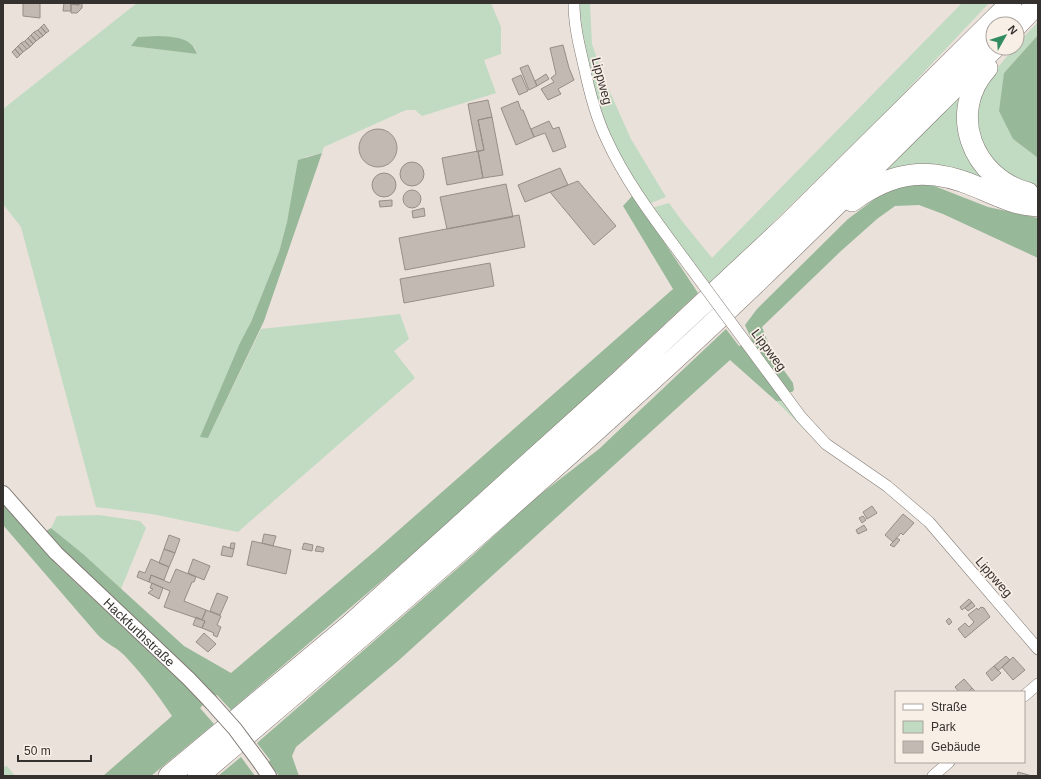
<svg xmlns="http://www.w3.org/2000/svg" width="1041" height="779" viewBox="0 0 1041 779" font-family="Helvetica,sans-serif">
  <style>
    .green { fill: #c1dbc2; fill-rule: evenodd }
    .forest { fill: #98b89a }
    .building { fill: #c2b9b2; stroke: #968e87 }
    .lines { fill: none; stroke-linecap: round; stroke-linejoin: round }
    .minor-casing { stroke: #817973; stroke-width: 12 }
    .tertiary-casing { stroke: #817973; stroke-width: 16 }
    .motorway-casing { stroke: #817973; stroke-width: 22 }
    .minor { stroke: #fff; stroke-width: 11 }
    .tertiary { stroke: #fff; stroke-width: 14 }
    .motorway { stroke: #fff; stroke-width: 21 }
    .minor-bridge-casing { stroke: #817973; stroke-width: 12; stroke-linecap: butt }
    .tertiary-bridge-casing { stroke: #817973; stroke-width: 16; stroke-linecap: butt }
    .minor-bridge { stroke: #fff; stroke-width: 11 }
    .tertiary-bridge { stroke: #fff; stroke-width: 14 }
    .labels { text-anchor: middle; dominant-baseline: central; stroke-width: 3.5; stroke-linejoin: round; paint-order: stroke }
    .street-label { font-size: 13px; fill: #35312e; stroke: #f8efe7 }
  </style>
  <rect width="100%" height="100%" fill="#eae1da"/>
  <!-- green -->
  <path class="green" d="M137 3H491L501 27V54L484 60 496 93 422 116 415 110H406L324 147 322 153 305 157 279 252 251 322 233 360 208 438 261 329 400 314 409 339 394 351 415 378 238 532 152 514 96 507 21 227 3 204V109ZM131 46 195 47 197 54Z
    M579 3H590L592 44 605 81 631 139 666 197 651 203 647 201C637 185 626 169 617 151 597 113 579 46 579 3Z
    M962 3H989L892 106 710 284 652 208 669 203 682 221 712 258Z
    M1038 22V35L1004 73 1013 139 1038 158V191L1001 176 972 128 982 86 1014 48H1017V44Z
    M970 86 965 102 994 180 881 175Z
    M776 401H782L808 433Z
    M99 515 140 521 146 528 121 589 51 528 57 516Z
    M7 766 15 776H3V767Z"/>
  <!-- forest -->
  <path class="forest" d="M1038 35V158L1013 139 999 111 1004 73Z
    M158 36C174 37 192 37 197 54L131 46 138 37Z
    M322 153 264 321 208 438 200 437 240 343 251 322 279 252 287 222 298 160Z
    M924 182 988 207 1038 218V258L943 214 919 205 895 206 877 219 841 251 762 327 773 355 793 383 794 390 792 392H786L756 350 745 325 757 309 848 219 876 198 901 186Z
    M633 195 698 293 544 437 399 566 231 710 217 695 213 697 73 561 46 531 51 528 83 554 184 646 231 673 375 551 673 289 623 206Z
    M726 329 739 346 742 345 782 401H776L730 360 398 661 296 747 292 756 299 776H279L269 762 270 760 257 743 473 555 533 500 599 449Z
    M3 504 58 566 184 684 203 705 200 708 214 724 151 776H103L172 716C158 695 142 674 124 655 116 647 105 643 97 634L3 525Z
    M241 757 255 776H218Z"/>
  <!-- building -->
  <path class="building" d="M23 3H40V18L23 16Z
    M64 3H79V5L71 4V11H63Z
    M79 3H82V8L77 13H71V4L79 5Z
    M44 24 49 31 46 33 41 27Z
    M41 27 46 33 43 36 38 30Z
    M38 30 43 36 40 38 34 32Z
    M34 32 40 38 36 41 31 35Z
    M31 35 36 41 33 44 28 38Z
    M28 38 33 44 30 47 25 41Z
    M25 41 30 47 27 49 21 43Z
    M21 43 27 49 23 52 18 46Z
    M563 45 569 68 574 80 558 89 561 94 548 100 541 89 554 82 551 78 556 74 550 48Z
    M18 46 23 52 20 55 15 49Z
    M15 49 20 55 17 58 12 52Z
    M528 65 537 86 529 90 520 68Z
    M546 74 549 79 537 86 535 81Z
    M521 75 528 91 519 95 512 79Z
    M488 100 492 117 478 120 484 150 477 152 468 104Z
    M518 101 521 110H523L534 137 516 145 501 108Z
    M492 117 503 175 483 178 478 151 484 150 478 120Z
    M549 121 553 129 559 127 566 147 553 152 545 133 534 137 531 129Z
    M359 148a19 19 0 1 1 38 0a19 19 0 1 1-38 0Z
    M478 151 483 178 447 185 442 158Z
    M400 174a12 12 0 1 1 24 0a12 12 0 1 1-24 0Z
    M560 168 568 185 525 202 518 185Z
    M372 185a12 12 0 1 1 24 0a12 12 0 1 1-24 0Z
    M578 181 616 226 594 245 550 192Z
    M506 184 513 217 447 229 440 197Z
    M403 199a9 9 0 1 1 18 0a9 9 0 1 1-18 0Z
    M392 200V206L380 207 379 201Z
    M424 208 425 216 413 218 412 211Z
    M519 215 525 247 405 270 399 238Z
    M490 263 494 286 404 303 400 279Z
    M872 506 877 513 867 519 863 512Z
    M903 514 914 523 903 535 901 533 893 542 885 535Z
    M863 516 866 520 862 523 859 518Z
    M864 525 867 530 858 534 856 530Z
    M264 534 276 536 273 546 262 543Z
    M169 535 180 539 175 553 164 549Z
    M897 538 900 540 894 547 890 545Z
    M252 541 291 550 286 574 247 565Z
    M231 543H235L234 549 230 548Z
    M304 543 313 545 312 551 302 549Z
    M223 546 234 549 232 557 221 555Z
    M317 546 324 548 323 552 315 551Z
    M164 549 175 553 169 567 159 563Z
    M151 559 169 567 164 580 151 575 149 582 137 577 139 571 145 573Z
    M193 559 210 566 204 580 188 573Z
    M176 569 196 577 194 582H192L184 601 206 610 202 620 164 607 170 591 149 582 151 575 170 583Z
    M152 583 163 588 159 599 148 593 153 589 150 588Z
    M217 593 228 597 220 615 210 611Z
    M969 599 972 602 962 610 960 607Z
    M972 602 975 606 968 611 965 608Z
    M981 607 984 608 990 617 965 638 958 629 965 623 969 627 974 622 968 615 977 608 978 610Z
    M206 610 221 616 217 625 221 627 217 637 213 635 214 633 202 628 205 621 202 620Z
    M196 617 205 621 202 628 193 625Z
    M949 618 952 622 949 625 946 621Z
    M204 633 216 644 208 652 196 642Z
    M1006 656 1010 660 998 671 994 666Z
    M1013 657 1025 670 1013 680 1002 667Z
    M994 666 1001 673 992 681 986 673Z
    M964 679 972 688 968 692H959L955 687Z
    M972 688 976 692H968Z
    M1018 772 1032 776H1017Z"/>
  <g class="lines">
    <defs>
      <path id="minor" d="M574 3C574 25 579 45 584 66 589 90 595 115 606 138 627 185 660 226 690 267
        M744 340 801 417 826 444 887 486 929 522 1038 649
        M1024 696 1038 684
        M933 776 949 762"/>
      <g id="tertiary">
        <path id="s1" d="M3 493 56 553 189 679 210 701"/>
        <path d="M261 764 269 776"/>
      </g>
      <path id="motorway" d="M1017 25 1038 3
        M987 68C947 112 972 178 1028 193
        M852 201C894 170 930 167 977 187 998 196 1016 205 1038 206
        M169 776 350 625 619 382 786 226 1011 3
        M198 776C345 651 492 525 635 395 759 284 876 165 994 48"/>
    </defs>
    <!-- minor casing -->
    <use href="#minor" class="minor-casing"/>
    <!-- tertiary casing -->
    <use href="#tertiary" class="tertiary-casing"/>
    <!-- motorway casing -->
    <use href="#motorway" class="motorway-casing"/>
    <!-- minor -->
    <use href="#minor" class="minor"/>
    <!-- tertiary -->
    <use href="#tertiary" class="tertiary"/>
    <!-- motorway -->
    <use href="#motorway" class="motorway"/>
    <defs>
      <path id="minor-bridge" d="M690 267 744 340"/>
      <path id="tertiary-bridge" d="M210 701 235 729 261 764"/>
    </defs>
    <!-- minor-bridge casing -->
    <use href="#minor-bridge" class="minor-bridge-casing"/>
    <!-- tertiary-bridge casing -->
    <use href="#tertiary-bridge" class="tertiary-bridge-casing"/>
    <!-- minor-bridge -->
    <use href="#minor-bridge" class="minor-bridge"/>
    <!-- tertiary-bridge -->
    <use href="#tertiary-bridge" class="tertiary-bridge"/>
  </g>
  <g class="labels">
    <!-- street labels -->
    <g class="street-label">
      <text transform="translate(602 81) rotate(75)">Lippweg</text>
      <text transform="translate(769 350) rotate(53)">Lippweg</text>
      <text transform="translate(994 577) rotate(49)">Lippweg</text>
      <text stroke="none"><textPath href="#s1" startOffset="195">Hackfurthstraße</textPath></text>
    </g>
  </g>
  <!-- border -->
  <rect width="1041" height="779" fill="none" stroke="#35312e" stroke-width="8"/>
  <!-- legend -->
  <rect x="895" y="691" width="130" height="72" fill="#f8efe7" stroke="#aaa39d"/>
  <rect x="903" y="704" width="20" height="6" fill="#ffffff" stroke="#aaa39d"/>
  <text x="931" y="711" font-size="12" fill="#35312e">Straße</text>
  <rect x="903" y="721" width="20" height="12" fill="#c1dbc2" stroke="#aaa39d"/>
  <text x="931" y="731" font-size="12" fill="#35312e">Park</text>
  <rect x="903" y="741" width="20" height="12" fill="#c2b9b2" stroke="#aaa39d"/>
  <text x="931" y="751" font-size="12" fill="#35312e">Gebäude</text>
  <!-- north arrow -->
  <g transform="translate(1005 36) rotate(51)"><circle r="19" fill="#f8efe7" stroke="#aaa39d"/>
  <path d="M0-3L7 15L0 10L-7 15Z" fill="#328c61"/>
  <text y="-6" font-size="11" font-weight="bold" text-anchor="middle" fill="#35312e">N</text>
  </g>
  <!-- scale -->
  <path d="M18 755v6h73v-6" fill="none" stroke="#35312e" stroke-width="2"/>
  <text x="24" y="755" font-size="12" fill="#35312e" stroke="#f8efe7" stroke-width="3" paint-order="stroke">50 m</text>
</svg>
